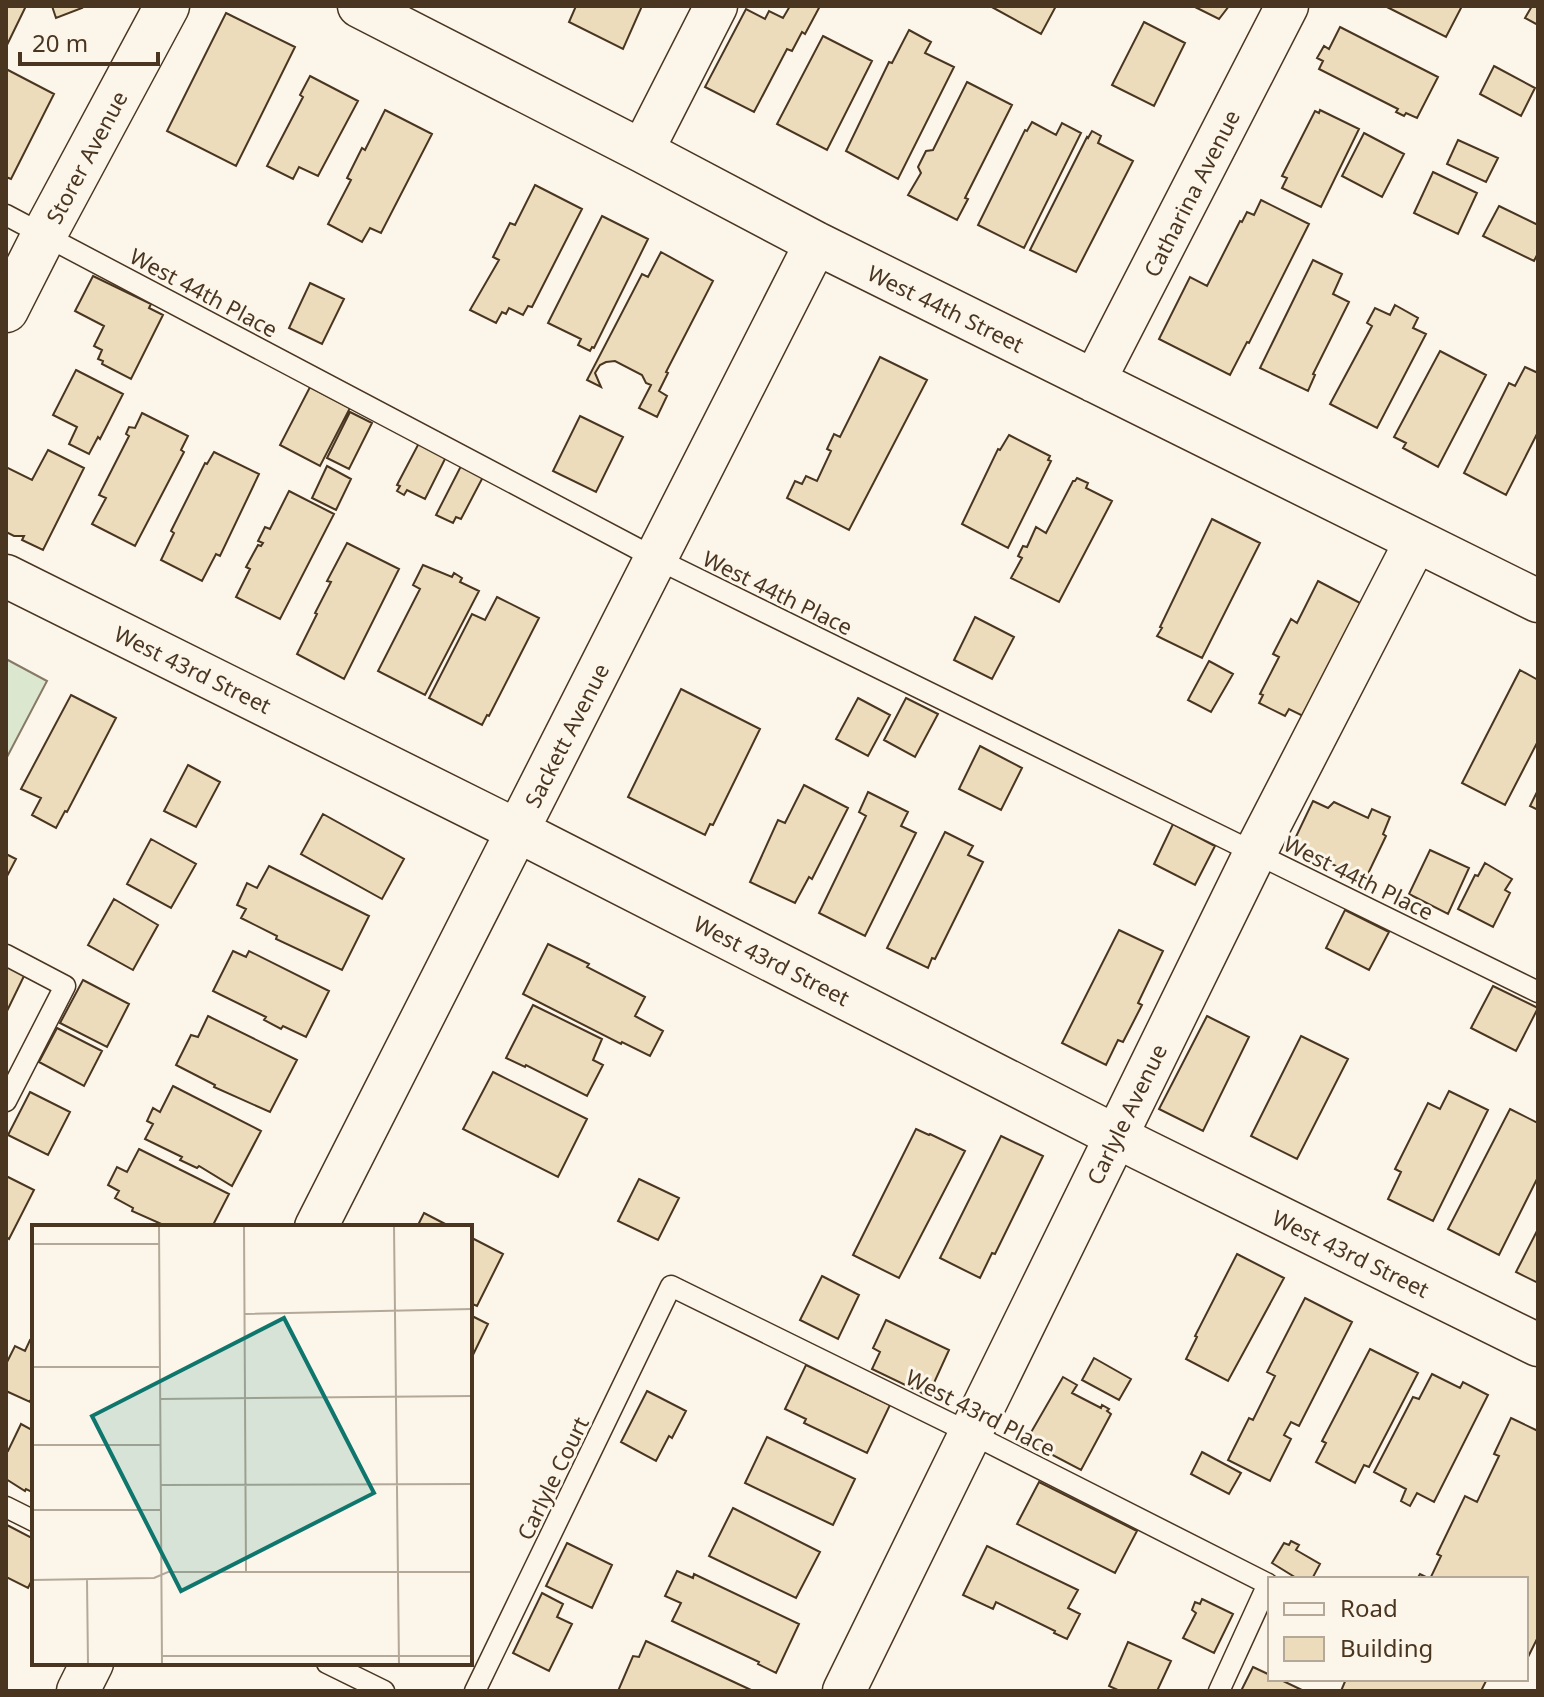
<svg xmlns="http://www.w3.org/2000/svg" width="1544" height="1697" viewBox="0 0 1544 1697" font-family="'Noto Sans',sans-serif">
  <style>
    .green { fill: #dce7d0; stroke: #887966; stroke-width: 2 }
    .building { fill: #ecdcbc; stroke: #4a3520; stroke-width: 2 }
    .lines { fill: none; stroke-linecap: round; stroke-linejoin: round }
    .service-casing { stroke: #4a3520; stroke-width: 23 }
    .minor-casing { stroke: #4a3520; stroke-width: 45 }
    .tertiary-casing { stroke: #4a3520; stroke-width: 47 }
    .service { stroke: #fbf6e9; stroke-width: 20 }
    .minor { stroke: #fbf6e9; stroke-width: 42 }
    .tertiary { stroke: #fbf6e9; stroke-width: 44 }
    .labels { text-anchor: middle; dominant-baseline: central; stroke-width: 6; stroke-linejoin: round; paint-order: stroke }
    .street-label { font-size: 22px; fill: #4a3520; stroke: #fbf6e9 }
    .inset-road { fill: none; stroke: #b4a999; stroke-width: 2 }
    .view { fill: #0f766e; fill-opacity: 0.15; stroke: #0f766e; stroke-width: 4 }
    .inset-edge { fill: none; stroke: #4a3520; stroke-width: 4 }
  </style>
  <rect width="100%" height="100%" fill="#fbf6e9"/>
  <!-- green -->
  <path class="green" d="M6 659 47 681 6 759Z"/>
  <!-- building -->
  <path class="building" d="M6 6H26L6 47Z
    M52 6H81L82 8 56 18Z
    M576 6H642L623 49 569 22Z
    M790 6H820L805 34 802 32 792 51 787 49 754 112 705 87 746 9 765 19 769 11 783 18Z
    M990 6H1056L1041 34Z
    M1193 6H1229L1219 19Z
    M1385 6H1462L1446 37Z
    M1532 6H1538V25L1525 18Z
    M226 13 295 47 236 166 167 131Z
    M1144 22 1185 43 1154 106 1112 85Z
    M1340 27 1438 77 1417 118 1406 113 1404 116 1396 112 1398 109 1319 69 1323 61 1317 58 1324 46 1329 49Z
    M909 30 931 42 925 53 954 67 898 179 846 151 889 62 892 63Z
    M823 36 872 61 827 150 777 124Z
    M1494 66 1535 88 1521 116 1480 94Z
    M6 69 54 94 11 179 6 177Z
    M310 76 358 101 318 176 299 167 293 179 267 166 303 97 300 95Z
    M967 82 1012 105 965 198 968 199 957 220 908 195 921 173 918 167 926 151 933 150Z
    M385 110 432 134 381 233 370 228 362 242 328 224 351 180 347 178 362 148 365 150Z
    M1320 110 1359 129 1321 207 1282 188 1287 178 1282 176 1315 111 1319 113Z
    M1032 122 1056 135 1062 123 1081 133 1024 248 978 225 1025 130 1027 131Z
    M1092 131 1101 136 1098 143 1133 161 1076 272 1030 250 1087 137 1088 138Z
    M1364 133 1404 154 1382 197 1342 176Z
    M1458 140 1498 158 1486 182 1447 164Z
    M1433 172 1477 193 1458 234 1414 213Z
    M535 185 582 209 532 307 528 306 523 315 509 308 506 314 502 312 496 323 470 310 499 260 493 257 510 223 515 225Z
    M1261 200 1309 224 1249 343 1247 342 1230 375 1159 339 1190 277 1207 286 1240 221 1242 222 1247 212 1254 215Z
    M1499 206 1538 225V253L1534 261 1483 236Z
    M602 216 648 239 594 348 592 347 590 351 578 345 581 339 548 323Z
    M661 252 713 281 666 372 668 373 659 391 667 396 657 417 639 408 651 385 646 383 642 375 615 361 606 362 600 365 595 373 601 387 587 380 642 274 648 277Z
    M1313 260 1342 274 1333 294 1349 302 1313 374 1315 375 1308 391 1260 368Z
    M93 276 151 304 149 308 163 315 131 379 102 364 103 361 98 359 102 350 94 346 104 326 75 311Z
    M310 283 344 299 322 344 289 328Z
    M1395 305 1418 318 1413 328 1426 334 1377 428 1330 404 1372 326 1367 323 1375 308 1390 315Z
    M1440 351 1486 375 1438 467 1403 448 1406 443 1394 437Z
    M880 357 927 380 849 530 787 498 795 481 802 484 806 476 817 481 831 451 827 449 834 434 840 437Z
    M1525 367 1538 373V432L1506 495 1464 473 1509 383 1515 386Z
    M76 370 123 394 100 439 98 437 89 454 69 444 77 427 53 415Z
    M310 387 350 408 320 466 280 445Z
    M350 412 372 423 349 469 327 458Z
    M142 413 188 436 181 450 184 452 135 546 92 524 106 498 99 495 129 436 126 434 129 427 135 428Z
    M580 416 623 437 596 492 553 471Z
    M1009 435 1050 456 1048 460 1051 461 1008 548 962 524 998 449 1000 450Z
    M419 443 446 457 425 499 407 490 404 495 397 491 400 486 397 485Z
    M48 450 84 468 43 550 22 540 24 536H14L6 532V467L32 480Z
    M214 452 259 474 220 556 216 554 202 581 161 560 174 533 171 531 205 463 207 464Z
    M327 466 351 479 336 510 312 498Z
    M461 466 483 477 461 519 456 517 453 523 436 515Z
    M1077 478 1088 483 1086 488 1112 501 1059 602 1011 578 1022 558 1018 556 1023 546 1027 547 1036 527 1046 533 1073 481H1075Z
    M289 491 334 514 280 619 236 597 250 569 246 567 258 545 261 546 263 543 258 541 265 527 270 529Z
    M1212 519 1260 543 1202 658 1157 636 1162 628 1160 627Z
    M347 543 399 569 344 679 297 654 317 614 315 613 331 582 327 581Z
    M423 565 452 577 454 573 462 578 460 582 479 591 425 695 378 671 420 589 413 585Z
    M1318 581 1362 604 1305 717 1289 709 1285 716 1259 703 1263 695 1260 694 1279 657 1273 654 1291 619 1297 623Z
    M497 597 539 618 489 716 487 715 482 725 429 698 472 614 485 620Z
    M975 617 1014 637 992 679 954 660Z
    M1209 661 1233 674 1211 712 1188 700Z
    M1520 670 1538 680V741L1505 805 1462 783Z
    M681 689 760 729 713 825 710 824 705 835 628 797Z
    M71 695 116 718 67 812 65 811 56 828 32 815 41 798 21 789Z
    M858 698 890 715 868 756 836 739Z
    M906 698 938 714 915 757 884 740Z
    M980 746 1022 768 1001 810 959 789Z
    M188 765 220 782 196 827 164 811Z
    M804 785 848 808 812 879 809 877 795 903 750 882 778 820 785 823Z
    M1538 790V810L1530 806Z
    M868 792 908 812 901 826 916 833 865 936 819 913 866 816 859 812Z
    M1313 801 1328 808 1334 802 1368 818 1372 809 1390 817 1383 834 1386 836 1365 880 1292 845Z
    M323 814 404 859 382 899 301 854Z
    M1173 824 1215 846 1195 885 1154 864Z
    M945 832 973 846 968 855 983 862 935 959 932 958 928 968 887 948Z
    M151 839 196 864 171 908 127 884Z
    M1430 850 1469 868 1448 914 1409 894Z
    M6 854 16 859 6 878Z
    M1485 863 1512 879 1505 890 1510 893 1493 927 1458 909 1475 875 1478 876Z
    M269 866 369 916 342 970 276 939 277 936 241 918 246 909 237 905 247 883 257 888Z
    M114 899 158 925 133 970 88 945Z
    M1345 910 1389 932 1369 970 1326 948Z
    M1119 930 1163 951 1138 1003 1142 1005 1123 1042 1118 1040 1106 1065 1062 1043Z
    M548 944 589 964 587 967 645 997 635 1016 663 1031 650 1056 622 1042 621 1044 523 994Z
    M233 951 246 957 249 951 329 991 306 1037 283 1026 281 1029 264 1020 266 1017 213 991Z
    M6 965 25 974 6 1013Z
    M83 980 129 1004 107 1047 60 1023Z
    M1493 986 1538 1008 1516 1051 1471 1028Z
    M533 1005 602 1039 593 1060 603 1065 587 1096 526 1065 525 1067 506 1058Z
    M208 1016 297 1060 270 1112 214 1087 215 1085 176 1065 191 1035 198 1037Z
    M1207 1016 1249 1037 1203 1131 1159 1109Z
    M57 1028 102 1051 84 1086 39 1062Z
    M1301 1036 1348 1059 1297 1159 1251 1136Z
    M493 1072 587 1119 558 1177 463 1129Z
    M173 1086 261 1131 232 1186 199 1166 197 1168 180 1160 182 1157 145 1139 153 1124 147 1121 153 1108 160 1112Z
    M1449 1091 1488 1110 1433 1221 1388 1199 1401 1172 1395 1169 1428 1103 1440 1109Z
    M30 1092 70 1112 48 1155 8 1135Z
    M1510 1109 1538 1123V1177L1499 1255 1448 1229Z
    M916 1129 929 1135 930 1134 965 1151 899 1278 853 1255Z
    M1001 1136 1043 1156 995 1254 992 1253 980 1278 940 1258Z
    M139 1149 229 1194 212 1227H168L132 1211 133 1208 115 1198 119 1191 108 1185 117 1167 127 1172Z
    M6 1176 34 1190 9 1239 6 1237Z
    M639 1179 679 1198 658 1240 618 1221Z
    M424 1213 451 1227H417Z
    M1538 1229V1283L1516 1272Z
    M470 1237 503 1254 477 1306 470 1303Z
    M1237 1254 1284 1278 1228 1381 1186 1359 1197 1337 1195 1336Z
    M822 1276 859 1295 838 1339 800 1320Z
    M1305 1298 1352 1322 1299 1426 1291 1422 1284 1435 1291 1439 1270 1481 1228 1460 1249 1418 1253 1420 1275 1376 1267 1372Z
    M470 1315 488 1324 470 1361Z
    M886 1320 949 1350 928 1396 872 1369 880 1352 873 1348Z
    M30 1340 34 1342V1401L31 1399 30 1402 6 1391V1364L15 1346 25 1351Z
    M1370 1349 1418 1373 1369 1467 1364 1465 1355 1483 1316 1462 1326 1443 1322 1441Z
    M1094 1358 1131 1379 1119 1400 1082 1380Z
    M806 1365 890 1405 867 1453 804 1423 806 1419 785 1409Z
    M1432 1374 1460 1388 1463 1382 1488 1395 1434 1502 1417 1493 1410 1506 1401 1501 1406 1489 1374 1472 1413 1397 1419 1399Z
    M1063 1377 1077 1385 1072 1393 1101 1408 1102 1405 1109 1409 1107 1411 1111 1414 1081 1470 1026 1441Z
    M647 1391 686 1411 672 1438 669 1436 656 1461 621 1442Z
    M1511 1418 1538 1431V1637L1527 1659 1526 1579H1417L1420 1574 1430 1579 1441 1556 1437 1554 1465 1496 1477 1502 1499 1456 1494 1454Z
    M21 1424 34 1431V1493L26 1489 25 1491 6 1479V1450L8 1451Z
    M767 1437 855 1479 833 1525 745 1483Z
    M1202 1452 1241 1473 1229 1494 1191 1474Z
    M1039 1482 1137 1531 1115 1573 1017 1524Z
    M733 1508 820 1552 796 1598 709 1556Z
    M7 1525 34 1539V1576L28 1588 6 1577Z
    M1291 1541 1299 1545 1296 1550 1320 1564 1312 1579H1298L1272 1563 1284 1543 1289 1545Z
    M567 1543 612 1565 592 1608 546 1586Z
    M987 1546 1078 1590 1068 1608 1080 1614 1067 1639 1054 1633 1055 1631 996 1602 993 1609 963 1595Z
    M677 1571 693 1578 694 1574 799 1624 776 1673 758 1664 759 1662 672 1621 681 1603 665 1596Z
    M542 1593 563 1604 557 1617 572 1624 549 1671 513 1653Z
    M1202 1599 1233 1614 1214 1653 1183 1638 1196 1613 1192 1610 1195 1602 1200 1604Z
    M646 1641 751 1690V1691H618L633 1656 639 1657Z
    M1128 1642 1171 1661 1157 1691H1120L1109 1686Z
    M1253 1667 1270 1675V1679H1279L1304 1691H1241Z
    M1346 1679H1487L1481 1691H1341Z"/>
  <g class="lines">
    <defs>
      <path id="service" d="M6 215 655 558 1538 992
        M6 955 65 986 6 1101
        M6 1507 34 1521
        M327 1663 384 1691
        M475 1691 671 1286 972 1434 1268 1584 1219 1691"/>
      <path id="minor" d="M359 6 642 151 816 243 1538 601
        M642 151 716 6
        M1094 381 1287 6
        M6 576 518 831 1141 1149 1538 1345
        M316 1227 816 243
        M78 1691 92 1663
        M844 1691 1255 853 1416 541"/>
      <path id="tertiary" d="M6 310 44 235 167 6"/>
    </defs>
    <!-- service casing -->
    <use href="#service" class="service-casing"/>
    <!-- minor casing -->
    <use href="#minor" class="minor-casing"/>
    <!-- tertiary casing -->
    <use href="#tertiary" class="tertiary-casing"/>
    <!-- service -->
    <use href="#service" class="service"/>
    <!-- minor -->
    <use href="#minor" class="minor"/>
    <!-- tertiary -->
    <use href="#tertiary" class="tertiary"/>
  </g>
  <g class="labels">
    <!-- street labels -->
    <g class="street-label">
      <text transform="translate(86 157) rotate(-62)">Storer Avenue</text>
      <text transform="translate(1191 193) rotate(-63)">Catharina Avenue</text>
      <text transform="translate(204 292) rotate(28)">West 44th Place</text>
      <text transform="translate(946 308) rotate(26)">West 44th Street</text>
      <text transform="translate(778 592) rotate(26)">West 44th Place</text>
      <text transform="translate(193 669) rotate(26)">West 43rd Street</text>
      <text transform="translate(566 735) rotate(-63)">Sackett Avenue</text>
      <text transform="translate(1359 877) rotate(26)">West 44th Place</text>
      <text transform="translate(772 960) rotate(27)">West 43rd Street</text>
      <text transform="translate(1126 1114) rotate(-64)">Carlyle Avenue</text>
      <text transform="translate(1351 1253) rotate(26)">West 43rd Street</text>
      <text transform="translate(981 1412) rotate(27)">West 43rd Place</text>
      <text transform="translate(552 1478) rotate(-64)">Carlyle Court</text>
    </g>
  </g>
  <!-- overview -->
  <g transform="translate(32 1225)">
    <rect width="440" height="440" fill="#fbf6e9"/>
    <path class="inset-road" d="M127 1 130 439M127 1H174M212 1 214 348M362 1 367 439M0 19H127M213 89 440 84M0 142H128M128 174 440 171M0 220H129M129 260 440 259M0 285H129M0 355 122 353 136 347H440M55 355 56 439M130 431H440"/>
    <path class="view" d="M252 93 342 268 149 366 60 191Z"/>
    <rect width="440" height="440" class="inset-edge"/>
  </g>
  <!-- border -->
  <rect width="1544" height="1697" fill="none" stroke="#4a3520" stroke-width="16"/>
  <!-- legend -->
  <rect x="1268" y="1577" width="260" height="104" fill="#fbf6e9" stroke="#b4a999" stroke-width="2"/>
  <rect x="1284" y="1603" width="40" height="12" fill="#fbf6e9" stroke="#b4a999" stroke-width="2"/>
  <text x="1340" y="1617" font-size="24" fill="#4a3520">Road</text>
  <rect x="1284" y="1637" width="40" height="24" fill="#ecdcbc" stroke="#b4a999" stroke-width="2"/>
  <text x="1340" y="1657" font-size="24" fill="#4a3520">Building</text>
  <!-- scale -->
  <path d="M20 52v12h138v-12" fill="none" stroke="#4a3520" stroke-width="4"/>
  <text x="32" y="52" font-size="24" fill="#4a3520" stroke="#fbf6e9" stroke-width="6" paint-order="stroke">20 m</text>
</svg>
